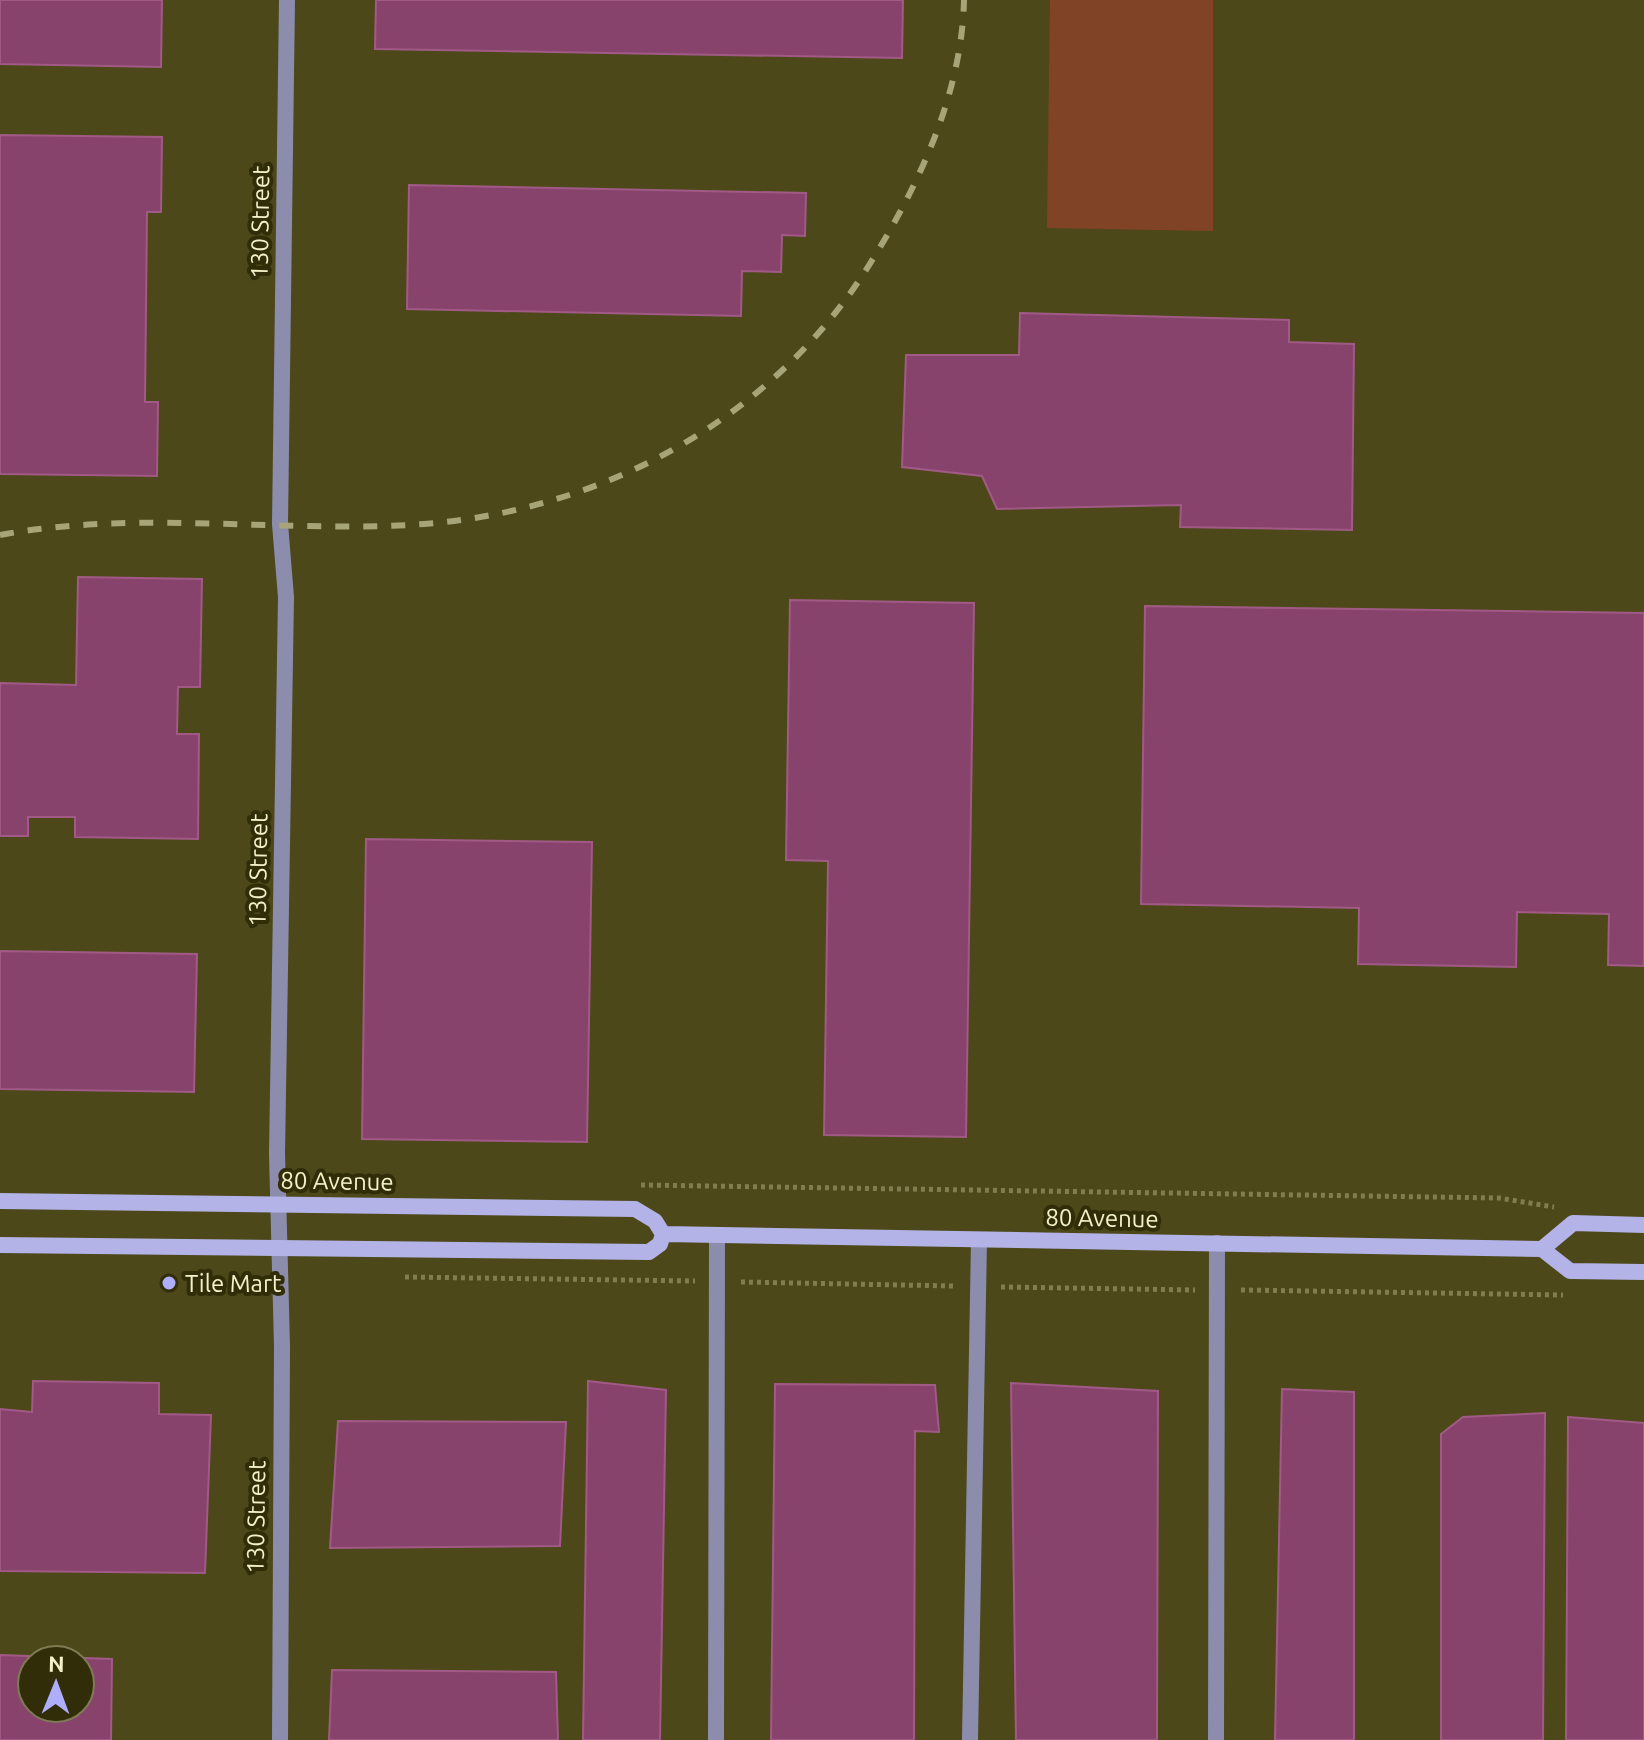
<svg xmlns="http://www.w3.org/2000/svg" width="1644" height="1740" viewBox="0 0 1644 1740" font-family="Ubuntu,sans-serif">
  <style>
    .green { fill: #814326 }
    .building { fill: #88436d; stroke: #a15a85; stroke-width: 2; fill-rule: evenodd }
    .lines { fill: none; stroke-linecap: round; stroke-linejoin: round }
    .path { stroke: #807d50; stroke-width: 5; stroke-dasharray: 4 4; stroke-linecap: butt }
    .lane { stroke: #8c8dad; stroke-width: 16 }
    .street { stroke: #8c8dad; stroke-width: 16 }
    .secondary { stroke: #b3b3e7; stroke-width: 16 }
    .rail { stroke: #a7a478; stroke-width: 6; stroke-dasharray: 14 14; stroke-linecap: butt }
    .poi-dot { fill: #afaefa; stroke: #312d08; stroke-width: 3 }
    .labels { text-anchor: middle; dominant-baseline: central; stroke-width: 8; stroke-linejoin: round; paint-order: stroke }
    .street-label { font-size: 24px; fill: #f3f1c7; stroke: #312d08 }
    .poi-label { font-size: 24px; fill: #f3f1c7; stroke: #312d08; text-anchor: start }
  </style>
  <rect width="100%" height="100%" fill="#4c481a"/>
  <!-- green -->
  <path class="green" d="M1050 0H1213V231L1047 228Z"/>
  <!-- building -->
  <path class="building" d="M0 0H162L161 67 0 64Z
    M376 0H903L902 58 375 49Z
    M0 135 162 137 161 212H147L145 402H158L157 476 0 474Z
    M409 185 806 193 805 236 782 235 781 272 742 271 741 316 407 309Z
    M1020 313 1289 320V342L1354 344 1352 530 1180 527 1181 505 997 509 982 476 902 467 906 355H1019Z
    M78 577 202 579 200 687H178L177 734H199L198 839 75 837V817H28V836H0V683L76 685Z
    M790 600 974 603 966 1137 824 1135 828 861 786 860Z
    M1145 606 1644 613V966L1608 965 1609 914 1517 912 1516 967 1358 964 1359 908 1141 904Z
    M366 839 592 842 587 1142 362 1139Z
    M0 951 197 954 194 1092 0 1089Z
    M33 1381 159 1383V1414L211 1415 205 1573 0 1571V1409L32 1412Z
    M588 1381 666 1390 660 1740H583Z
    M1011 1383 1158 1391 1157 1740H1016Z
    M775 1384 935 1385 939 1432 915 1431 914 1740H771Z
    M1282 1389 1354 1392V1740H1275Z
    M1545 1413 1543 1740H1441V1434L1463 1417Z
    M1568 1417 1644 1423V1740H1566Z
    M338 1421 566 1422 560 1546 330 1548Z
    M0 1655 112 1659 111 1740H0ZM32 1660H80V1708H32Z
    M332 1670 556 1672 558 1740H329Z"/>
  <g class="lines">
    <!-- path -->
    <path class="path" d="M641 1185 1499 1198 1554 1207
      M405 1277 695 1281
      M741 1282 955 1286
      M1001 1287 1195 1290
      M1241 1290 1563 1295"/>
    <!-- lane -->
    <path class="lane" d="M716 1740 717 1235
      M970 1740 979 1240
      M1216 1740 1217 1243"/>
    <!-- street -->
    <path class="street" d="M280 1740 282 1346 277 1154 286 597 280 524 287 0"/>
    <!-- secondary -->
    <path class="secondary" d="M0 1201 635 1209 655 1221 663 1234
      M663 1234 1542 1249 1570 1271 1644 1272
      M0 1245 649 1252 660 1244 663 1234
      M1542 1249 1573 1223 1644 1225"/>
    <!-- rail -->
    <path class="rail" d="M0 535C140 509 283 534 424 524 604 510 775 418 871 262 919 185 962 93 964 0"/>
  </g>
  <!-- markers -->
  <circle class="poi-dot" cx="169" cy="1283" r="8"/>
  <g class="labels">
    <!-- street labels -->
    <g class="street-label">
      <text transform="translate(260 222) rotate(-89)">130 Street</text>
      <text transform="translate(258 870) rotate(-89)">130 Street</text>
      <text transform="translate(337 1181) rotate(1)">80 Avenue</text>
      <text transform="translate(1102 1218) rotate(1)">80 Avenue</text>
      <text transform="translate(256 1517) rotate(-89)">130 Street</text>
    </g>
    <!-- poi labels -->
    <g class="poi-label">
      <text x="185" y="1283">Tile Mart</text>
    </g>
  </g>
  <!-- north arrow -->
  <g transform="translate(56 1684) rotate(1)"><circle r="38" fill="#312d08" stroke="#7f7b54" stroke-width="2"/>
  <path d="M0-6L14 30L0 20L-14 30Z" fill="#afaefa"/>
  <text y="-12" font-size="22" font-weight="bold" text-anchor="middle" fill="#f3f1c7">N</text>
  </g>
</svg>
